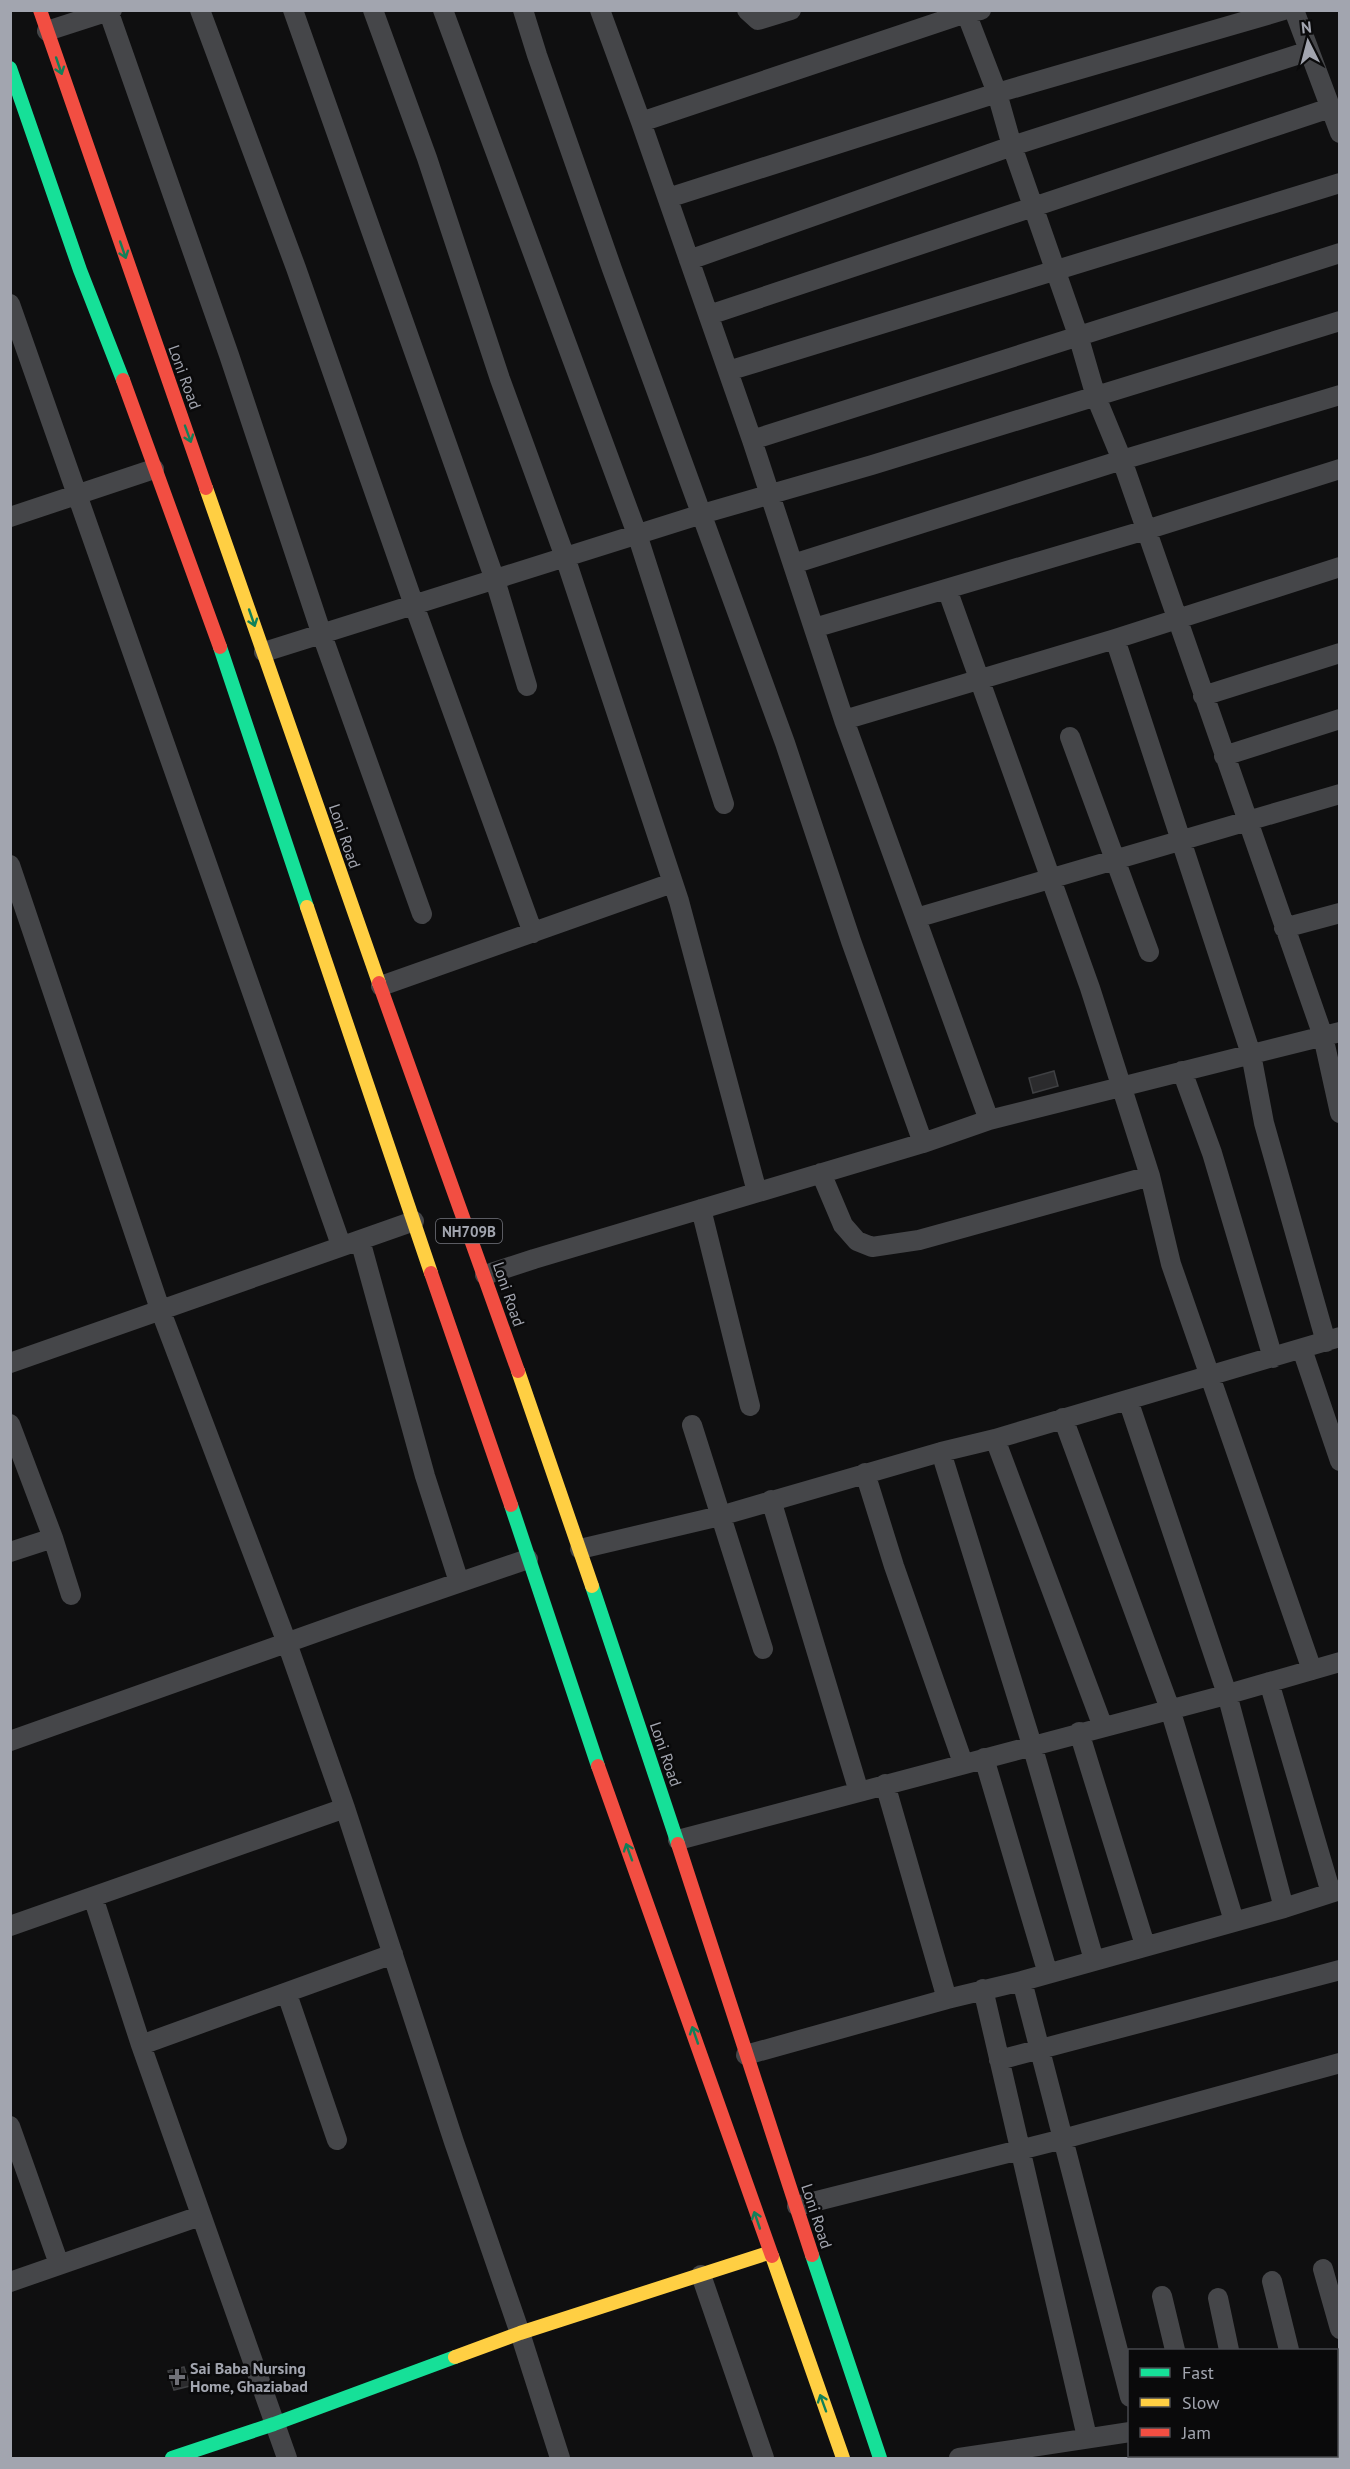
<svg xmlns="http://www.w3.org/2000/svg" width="1350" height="2469" viewBox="0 0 1350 2469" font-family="'PT Sans',sans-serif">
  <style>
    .building { fill: #2b2b2d; stroke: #3f4043; stroke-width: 1.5 }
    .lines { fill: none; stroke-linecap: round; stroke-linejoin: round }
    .street { stroke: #454649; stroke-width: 20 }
    .fast { stroke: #16e098; stroke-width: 14 }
    .slow { stroke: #ffcf43; stroke-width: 14 }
    .jam { stroke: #f24e42; stroke-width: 14 }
    .oneway { stroke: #118059 }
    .poi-dot { fill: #6f7077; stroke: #0a0a0b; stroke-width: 2 }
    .labels { text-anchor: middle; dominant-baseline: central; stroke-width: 5; stroke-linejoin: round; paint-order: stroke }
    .shield { fill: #0a0a0b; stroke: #74767e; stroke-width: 1.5 }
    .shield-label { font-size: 15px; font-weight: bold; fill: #a2a5af }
    .street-label { font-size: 16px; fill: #a2a5af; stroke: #0a0a0b }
    .poi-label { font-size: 16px; font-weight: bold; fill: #a2a5af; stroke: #0a0a0b; text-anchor: start }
  </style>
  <rect width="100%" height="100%" fill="#0f0f10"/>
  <!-- building -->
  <path class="building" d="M1054 1071 1058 1086 1033 1093 1029 1078Z
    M184 2367 190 2386 174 2390 168 2371Z"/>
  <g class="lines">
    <!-- street -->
    <path class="street" d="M108 10 229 355 321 632 422 914
      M200 10 296 268 414 605 533 933
      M293 10 495 580 527 686
      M373 10 427 158 500 379 565 557 679 901 757 1192
      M443 10 637 534 724 804
      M523 10 537 55 612 269 785 743 851 941 923 1143
      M600 10 641 122 752 440 844 720 989 1120
      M747 10 758 20 791 10
      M965 10 997 93 1012 146 1078 335 1096 397 1122 460 1323 1036 1340 1113
      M1294 10 1340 133
      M47 31 112 10
      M641 122 966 13 981 10
      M668 198 997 93 1284 10
      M689 260 1012 146 1309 51
      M10 304 341 1245
      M709 315 1330 108
      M728 371 1340 183
      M752 440 1340 253
      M10 517 154 469
      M793 564 1122 460 1340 395
      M947 589 1090 988 1150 1176 1171 1264 1312 1670
      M814 628 1146 530 1340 469
      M1115 639 1251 1054 1264 1123 1326 1342
      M264 652 702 514 872 465 1340 321
      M1203 696 1340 653
      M844 720 1115 639 1340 567
      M1070 737 1149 952
      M1224 756 1340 719
      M10 865 160 1309 287 1643 345 1808 454 2142 520 2333 560 2458
      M916 918 1340 794
      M1284 928 1340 913
      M381 986 672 883
      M1182 1071 1212 1153 1273 1358
      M821 1173 843 1225 857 1241 872 1247 919 1240 1150 1176
      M701 1209 750 1406
      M360 1240 425 1476 459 1582
      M485 1275 534 1259 923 1143 989 1120 1340 1032
      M1302 1349 1340 1461
      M10 1363 414 1221
      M1128 1400 1227 1694 1284 1908
      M1063 1418 1170 1709 1234 1921
      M10 1424 53 1538 71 1595
      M692 1425 763 1649
      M995 1439 1103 1727
      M941 1452 1032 1745 1094 1960
      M865 1473 894 1566 963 1763
      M771 1500 859 1792
      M580 1549 720 1516 941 1452 995 1439 1340 1337
      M10 1552 53 1538
      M1269 1682 1331 1893
      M1079 1732 1145 1945
      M10 1741 362 1616 528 1559
      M984 1758 1048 1974
      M885 1784 947 1999
      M678 1840 1218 1697 1340 1662
      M93 1897 141 2045 287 2458
      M10 1926 345 1808
      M1022 1981 1130 2397
      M983 1989 1087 2437
      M287 1994 337 2140
      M141 2045 393 1954
      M746 2055 947 1999 1022 1981 1284 1908 1340 1890
      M999 2060 1340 1970
      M10 2126 59 2264
      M797 2206 1063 2139 1340 2063
      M1323 2269 1340 2329
      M701 2275 764 2458
      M1272 2281 1289 2350
      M10 2282 200 2216
      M1162 2296 1175 2350
      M1218 2298 1229 2350
      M1336 2397 1340 2396
      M1198 2456V2458
      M1249 2456V2458
      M1310 2456 1311 2458
      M959 2458 1130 2432"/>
    <!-- fast -->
    <path class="fast" d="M10 68 80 270 123 380
      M220 647 307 907
      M511 1505 598 1766
      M592 1586 678 1844
      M812 2255 880 2458
      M172 2458 274 2424 455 2357"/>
    <!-- slow -->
    <path class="slow" d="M206 488 379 983
      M307 907 431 1273
      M518 1371 592 1586
      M772 2256 843 2458
      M455 2357 520 2333 768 2253"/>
    <!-- jam -->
    <path class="jam" d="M40 10 206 488
      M123 380 220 647
      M379 983 518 1371
      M431 1273 511 1505
      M598 1766 772 2256
      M678 1844 812 2255"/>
  </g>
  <!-- one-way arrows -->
  <defs><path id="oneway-shaft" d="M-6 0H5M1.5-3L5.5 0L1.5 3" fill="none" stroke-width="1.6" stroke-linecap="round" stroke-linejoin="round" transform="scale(1.5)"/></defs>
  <g class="oneway">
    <use href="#oneway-shaft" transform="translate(59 66) rotate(71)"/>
    <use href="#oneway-shaft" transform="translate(123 250) rotate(71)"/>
    <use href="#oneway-shaft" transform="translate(188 434) rotate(70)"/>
    <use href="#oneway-shaft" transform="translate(252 618) rotate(71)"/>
    <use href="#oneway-shaft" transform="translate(629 1852) rotate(-110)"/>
    <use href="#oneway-shaft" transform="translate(695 2035) rotate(-109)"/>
    <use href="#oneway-shaft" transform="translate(757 2220) rotate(-109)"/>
    <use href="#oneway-shaft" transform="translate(823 2403) rotate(-110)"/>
  </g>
  <!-- markers -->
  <path class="poi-dot" d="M174 2368h6v6h6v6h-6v6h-6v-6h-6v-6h6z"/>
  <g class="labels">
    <!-- shield labels -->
    <rect class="shield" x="436" y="1219" width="66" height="24" rx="4.5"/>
    <g class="shield-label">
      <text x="469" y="1231">NH709B</text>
    </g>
    <!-- street labels -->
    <g class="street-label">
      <text transform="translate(185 377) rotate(70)">Loni Road</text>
      <text transform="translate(345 836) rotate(71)">Loni Road</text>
      <text transform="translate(509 1294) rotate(71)">Loni Road</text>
      <text transform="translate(666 1754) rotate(71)">Loni Road</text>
      <text transform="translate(817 2216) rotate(72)">Loni Road</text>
    </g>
    <!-- poi labels -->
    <g class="poi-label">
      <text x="190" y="2368">Sai Baba Nursing<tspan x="190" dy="18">Home, Ghaziabad</tspan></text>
    </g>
  </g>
  <!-- border -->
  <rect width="1350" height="2469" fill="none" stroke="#a2a5af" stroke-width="24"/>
  <!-- legend -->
  <rect x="1128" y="2349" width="210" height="108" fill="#0a0a0b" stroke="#47484d" stroke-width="1.5"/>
  <rect x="1140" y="2368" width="30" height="9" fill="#16e098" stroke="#47484d" stroke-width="1.5"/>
  <text x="1182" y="2379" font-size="18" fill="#a2a5af">Fast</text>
  <rect x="1140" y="2398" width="30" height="9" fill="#ffcf43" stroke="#47484d" stroke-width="1.5"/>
  <text x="1182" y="2409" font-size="18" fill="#a2a5af">Slow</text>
  <rect x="1140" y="2428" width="30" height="9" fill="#f24e42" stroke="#47484d" stroke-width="1.5"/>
  <text x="1182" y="2439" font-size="18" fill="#a2a5af">Jam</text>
  <!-- north arrow -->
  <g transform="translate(1308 42) rotate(354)" stroke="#0a0a0b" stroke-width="4.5" paint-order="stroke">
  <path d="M0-4.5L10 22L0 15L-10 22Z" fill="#a2a5af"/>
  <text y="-9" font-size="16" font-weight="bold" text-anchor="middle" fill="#a2a5af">N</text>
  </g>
</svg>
